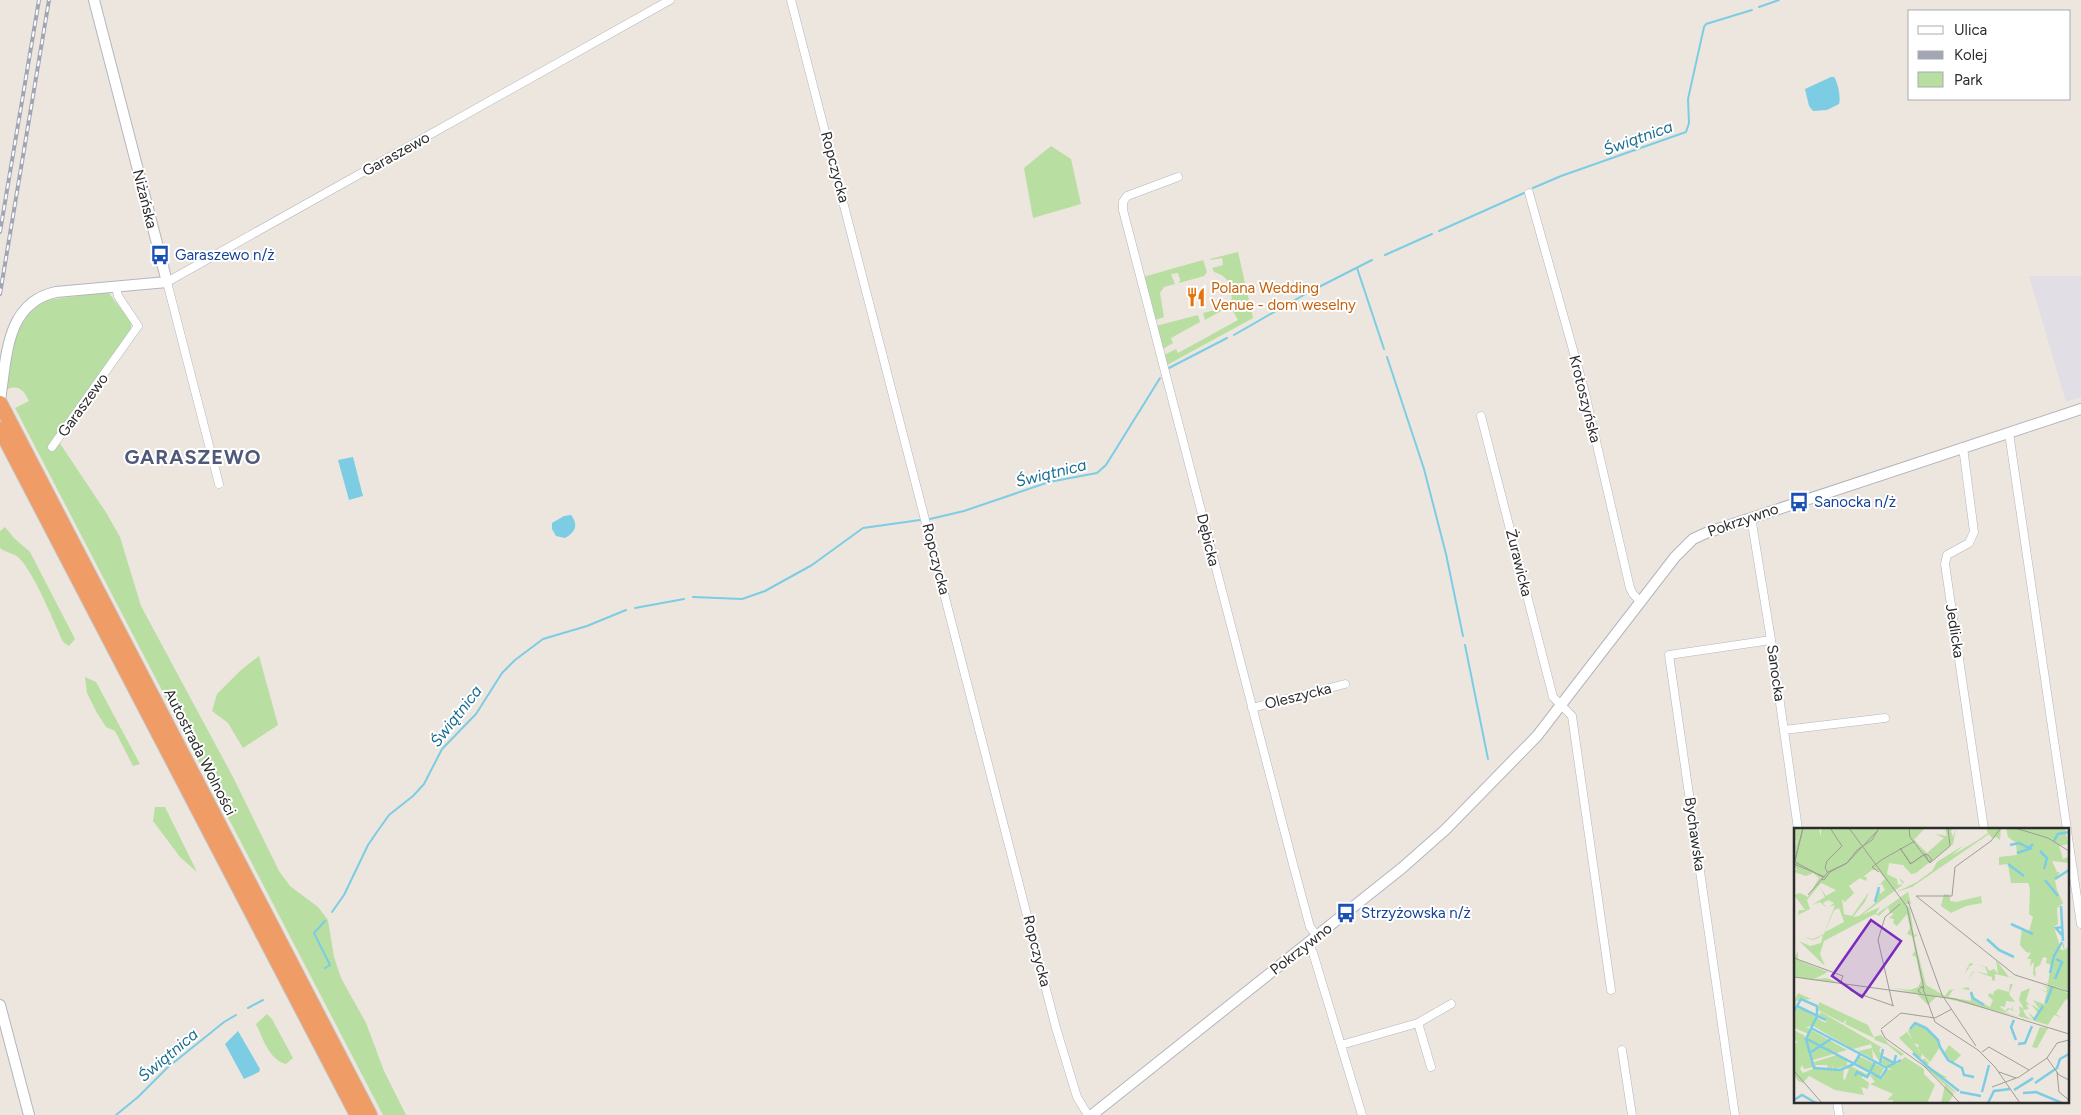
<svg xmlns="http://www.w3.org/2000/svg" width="2081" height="1115" viewBox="0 0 2081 1115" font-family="Figtree,sans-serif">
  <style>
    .industrial { fill: #e1dfe5 }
    .green { fill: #b8dea1 }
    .water { fill: #7ccde4 }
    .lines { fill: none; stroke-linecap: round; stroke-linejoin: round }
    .stream { stroke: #7ccde4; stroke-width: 2 }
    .minor-casing { stroke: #b3b6be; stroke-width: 9 }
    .tertiary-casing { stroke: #b3b6be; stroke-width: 12 }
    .motorway-casing { stroke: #c4c4c4; stroke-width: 16 }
    .minor { stroke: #fff; stroke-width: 8 }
    .tertiary { stroke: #fff; stroke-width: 10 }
    .motorway { stroke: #f09c66; stroke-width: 14 }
    .rail-casing { stroke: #a2a6b4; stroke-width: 4 }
    .rail { stroke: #fff; stroke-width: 2; stroke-dasharray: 5.5; stroke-linecap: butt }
    .labels { text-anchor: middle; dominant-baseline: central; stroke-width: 4; stroke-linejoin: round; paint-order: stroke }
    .street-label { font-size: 15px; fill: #2c2c2c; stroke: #fff }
    .transit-label { font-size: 15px; fill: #164399; stroke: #fff; text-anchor: start }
    .food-label { font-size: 15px; fill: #c56008; stroke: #fff; text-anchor: start }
    .water-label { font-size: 16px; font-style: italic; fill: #1a6e92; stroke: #fff }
    .district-label { font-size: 20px; font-weight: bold; letter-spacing: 1px; fill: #505979; stroke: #fff }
    .inset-river { fill: none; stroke: #7ccde4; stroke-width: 2.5 }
    .inset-road { fill: none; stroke: #9f9c97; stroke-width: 1 }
    .view { fill: #7b2cbf; fill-opacity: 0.15; stroke: #7b2cbf; stroke-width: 2.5 }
    .inset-edge { fill: none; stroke: #2c2c2c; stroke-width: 2.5 }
  </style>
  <rect width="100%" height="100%" fill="#ece6df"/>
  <!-- industrial -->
  <path class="industrial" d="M2029 276H2081V397L2066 402Z"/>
  <!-- green -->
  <path class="green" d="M1051 146 1071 159 1081 204 1033 218 1024 168Z
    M1238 252 1253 318 1167 365 1164 355 1176 349 1178 353 1238 320 1230 306 1205 320 1203 313 1228 307 1232 298C1228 283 1230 277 1214 272L1212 268 1223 265 1222 258 1210 260V259Z
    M1203 260 1207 272 1204 276 1179 283 1180 280 1178 273 1171 274 1175 284 1164 287 1160 293 1164 317 1155 320 1143 277Z
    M108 292 131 322V328L59 442 107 514 120 537 141 606 234 779 279 871 290 886 318 907 328 920 334 957 341 978 366 1023 384 1071 406 1115H383L15 408 29 401C25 392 19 384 8 389L7 388C12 355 13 316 47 300Z
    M1198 315 1200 322 1171 338 1173 343 1163 349 1156 326Z
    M5 527 14 538 30 552 75 639 69 646 63 642C53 620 35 575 20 559 15 553 6 553 0 548V531Z
    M259 656 278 725 243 748 228 723 212 711 217 694 241 670Z
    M85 677 96 682 140 764 133 766 115 731 106 727 97 713 87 693Z
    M155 807H165L197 872 180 857 153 821Z
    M267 1014 272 1019 293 1058 286 1064C269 1060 263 1038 256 1024Z"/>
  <!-- water -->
  <path class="water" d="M1831 77H1834C1838 82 1841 98 1839 104L1827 110 1813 111 1809 106 1805 89Z
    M353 457 363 496 349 500 338 460Z
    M571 515C579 525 575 532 565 538L556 536 552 529V523L564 516Z
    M238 1031 260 1069 259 1072 244 1079 225 1044Z"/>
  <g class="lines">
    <!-- stream -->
    <path class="stream" d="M1759 7 1779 0
      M1533 188 1561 176 1686 132 1689 123 1688 99 1704 27 1706 24 1752 10
      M1439 231 1524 193
      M1385 255 1432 234
      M1357 268 1384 349
      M1234 335 1309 292 1372 260
      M1387 357 1424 469 1446 554 1463 636
      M1169 368 1227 338
      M930 519 964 511 1049 482 1097 473 1106 465 1160 378
      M693 597 742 599 765 591 812 565 863 528 920 520
      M635 608 684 599
      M1465 645 1488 759
      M332 912 344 895 368 845 379 829 389 815 413 796 424 784 442 749 476 714 502 673 515 660 543 639 587 626 626 610
      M325 921 314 933 330 965 325 968
      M248 1008 263 1000
      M116 1115 138 1097 167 1068 224 1022 236 1015"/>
    <defs>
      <path id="minor" d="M791 0 1056 1028 1077 1097 1088 1115
        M1178 177 1127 196 1123 202V210L1293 864 1310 927 1317 936
        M1529 193 1584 389 1630 588 1633 594 1641 602
        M1481 416 1553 697 1572 716 1611 990
        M2009 433 2067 829
        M52 447 138 326 118 296 116 287
        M1963 447 1974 532 1969 543 1947 555 1945 564 1984 829
        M219 484 167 282 670 0
        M1751 517 1771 640 1798 829
        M1252 708 1345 684
        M1784 730 1885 718
        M2067 831 2081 924
        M1308 943 1313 953 1362 1115
        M1418 1023 1431 1067
        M1341 1045 1418 1023 1451 1004
        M1622 1050 1632 1115
        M1837 1101 1839 1115
        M1735 1115 1669 655 1771 640"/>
      <path id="tertiary" d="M0 400C7 358 5 303 56 292L167 282 94 0
        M0 1005 29 1115
        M1092 1115 1402 868 1445 830 1537 736 1675 557 1693 539 1706 533 2081 409"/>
      <path id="motorway" d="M0 403 370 1115
        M0 429 357 1115"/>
    </defs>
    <!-- minor casing -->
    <use href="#minor" class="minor-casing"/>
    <!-- tertiary casing -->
    <use href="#tertiary" class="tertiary-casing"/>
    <!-- motorway casing -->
    <use href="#motorway" class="motorway-casing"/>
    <!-- minor -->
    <use href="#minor" class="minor"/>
    <!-- tertiary -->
    <use href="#tertiary" class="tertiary"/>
    <!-- motorway -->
    <use href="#motorway" class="motorway"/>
    <defs>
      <path id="rail" d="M0 232 39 0
        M0 294 49 0"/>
    </defs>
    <!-- rail casing -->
    <use href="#rail" class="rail-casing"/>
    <!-- rail -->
    <use href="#rail" class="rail"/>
  </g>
  <!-- icons -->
  <defs>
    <symbol id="bus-bare" viewBox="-9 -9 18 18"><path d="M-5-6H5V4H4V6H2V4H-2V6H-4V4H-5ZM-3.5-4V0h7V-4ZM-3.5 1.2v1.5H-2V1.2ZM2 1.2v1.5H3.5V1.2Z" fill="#1a4fb4" stroke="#fff" stroke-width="2.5" paint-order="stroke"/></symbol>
    <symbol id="restaurant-bare" viewBox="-9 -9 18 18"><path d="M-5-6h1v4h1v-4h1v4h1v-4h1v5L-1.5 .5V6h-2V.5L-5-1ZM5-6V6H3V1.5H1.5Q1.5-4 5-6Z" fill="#e8710a" stroke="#fff" stroke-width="2.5" paint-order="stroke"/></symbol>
  </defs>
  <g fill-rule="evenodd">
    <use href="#bus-bare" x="146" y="241" width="28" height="28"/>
    <use href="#restaurant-bare" x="1182" y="283" width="28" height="28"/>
    <use href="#bus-bare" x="1785" y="488" width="28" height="28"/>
    <use href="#bus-bare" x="1332" y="899" width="28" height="28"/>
  </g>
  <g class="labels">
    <!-- street labels -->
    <g class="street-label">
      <text transform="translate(396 154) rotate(-29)">Garaszewo</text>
      <text transform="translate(835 167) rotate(75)">Ropczycka</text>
      <text transform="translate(145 199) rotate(76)">Niżańska</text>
      <text transform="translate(1585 399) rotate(76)">Krotoszyńska</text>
      <text transform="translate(83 405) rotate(-54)">Garaszewo</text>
      <text transform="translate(1743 520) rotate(-19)">Pokrzywno</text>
      <text transform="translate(1208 540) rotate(76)">Dębicka</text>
      <text transform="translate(936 559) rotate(76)">Ropczycka</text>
      <text transform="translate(1519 563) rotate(76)">Żurawicka</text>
      <text transform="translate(1955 631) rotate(81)">Jedlicka</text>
      <text transform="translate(1776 673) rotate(82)">Sanocka</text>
      <text transform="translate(1298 696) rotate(-14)">Oleszycka</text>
      <text transform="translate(200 752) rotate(63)">Autostrada Wolności</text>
      <text transform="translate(1695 834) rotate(82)">Bychawska</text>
      <text transform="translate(1301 949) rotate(-38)">Pokrzywno</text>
      <text transform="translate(1037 951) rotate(76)">Ropczycka</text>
    </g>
    <!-- transit labels -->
    <g class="transit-label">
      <text x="175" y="255">Garaszewo n/ż</text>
      <text x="1814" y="502">Sanocka n/ż</text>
      <text x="1361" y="913">Strzyżowska n/ż</text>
    </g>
    <!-- food labels -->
    <g class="food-label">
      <text x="1211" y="288">Polana Wedding<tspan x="1211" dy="17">Venue - dom weselny</tspan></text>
    </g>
    <!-- water labels -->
    <g class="water-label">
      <text transform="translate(1638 138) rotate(-20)">Świątnica</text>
      <text transform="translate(1051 473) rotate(-14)">Świątnica</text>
      <text transform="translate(456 716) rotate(-52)">Świątnica</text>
      <text transform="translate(168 1055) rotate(-40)">Świątnica</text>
    </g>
    <!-- district labels -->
    <g class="district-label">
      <text x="193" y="457">GARASZEWO</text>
    </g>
  </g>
  <!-- overview -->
  <g transform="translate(1794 828)">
    <rect width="275" height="275" fill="#ece6df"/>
    <path d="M0 0H25L27 9V0H131L120 12 133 25 150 10 141 6 153 8 151 0H160L157 3 159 9 162 0 159 16 122 45 117 46 109 37 95 35 93 46 103 51 104 57 109 56 105 50 110 54 107 58 68 87 86 79 82 85 85 87 84 85 121 59 114 64 117 76H112L116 81 120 107 124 106 120 110 132 157 151 168 155 162 165 161 159 162 154 169 177 173 176 162 167 161 174 159 175 160 179 170 196 179 199 172 194 168 195 165 200 167 199 164 204 161 215 164 216 156H219L215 166 221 174 212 173 211 179 205 178 211 183 214 180 218 181V177L219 182 226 185 225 178 230 181 225 172 227 164 236 160 232 173 236 177 232 176 235 181 229 182 232 188 227 185 240 193 234 184 241 190 244 185 237 176 246 182 239 172 250 176 251 171 243 168 251 171 253 164 246 162 253 163V160L249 158 254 159V156L250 154 254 155 257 137 252 135 248 153 253 130 249 129 246 137 241 140 242 149 239 146 240 134 236 138 237 131H233L237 125 232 124 226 117 228 100 235 103 239 89 235 86 236 60 234 55H217L214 36 205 37V29L223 27 222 15 214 9 212 0H271L274 16 265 18 269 31 274 29 275 35 258 33 263 44H266L261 52 263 62 273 64 263 62 269 75 263 80 264 96 260 99 267 122H270L268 116 269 114 271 122 275 118V164L259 157 275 166V172L272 171 262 186 267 189 260 187 254 197 224 188 226 185 215 181 212 184 219 186 204 182 225 189 143 168 134 177 123 166 140 168 95 162 121 164 96 160 116 162 124 159 127 153 122 129 118 127 121 123 118 108 113 106 116 100 113 86 103 98 99 95 100 91 95 90 100 86 96 85 94 79 85 88 81 86 30 113 26 126 31 138 5 113 16 118 27 115 29 107 22 111 19 112 15 111 10 109 19 111 30 106 41 77 35 79 40 75 34 72 29 75 33 80 26 74 18 77 31 69 26 59 32 68 42 62 27 55 13 72 16 81 4 87 5 82H11L0 67 6 65 14 69 25 50 19 45 12 48 0 44 3 41 0 40V17L3 15 0 14 4 13 0 12ZM78 42H84L91 51 85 57 88 56 91 62 86 66 85 58 81 75 65 88 59 89 62 85 71 74 75 64 58 88 50 86 48 71 51 74 60 65 55 58 66 50 72 53 73 49H69ZM45 80 50 94 31 104 40 82ZM192 0H207L206 12 202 9 198 10 195 6 118 59 102 64 123 54 138 43 143 34 170 17 157 28 184 12 194 5ZM150 66 156 67V73L162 74 187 68 188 75 172 78 157 85 147 78ZM4 123V132L34 144 20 151 33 150 45 155 0 149V130ZM202 132 215 149 220 150 223 151 201 146V153L198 152V149L180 143 173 154 179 143 175 140 170 146 176 135 180 136 174 139 179 143 194 146 191 139 182 136 193 139 195 143 200 141 204 146ZM4 165 17 171 2 173 1 180 10 181 31 195 33 192 25 187 27 184 87 219 85 223 89 228 86 235 78 221 79 231 64 223 78 220 77 216 59 221 19 198 12 199 53 222 19 232 16 226 19 239 10 241 8 237 6 241 9 245 21 240 20 234 43 227 53 233V238L39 241 38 237V241H34L33 237H22V241L46 242 50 240 49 251 51 252 55 241 51 240 57 238 74 247 67 249 75 255 74 261 67 259 70 267 41 262 15 248 9 255 4 253 0 247V216L4 214 0 212V202L11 208 12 213 15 206 0 200V173ZM25 174 74 197 80 210 51 196 53 191 49 195 24 182ZM121 195 132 200 145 214 146 219 136 234 123 221 125 217 120 215 114 203ZM246 199 254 200 243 220 238 219ZM113 204 128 227 126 231 105 210ZM87 207 95 216 110 226 107 228 94 217 81 212 80 209ZM155 217 167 227 159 235 150 225ZM65 228 90 240 85 250 89 251 92 241 98 242 87 235 90 230 103 236 111 229 130 241V246L141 257 133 275H99V272H93L99 266 76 256 81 254 75 246 85 249 62 236ZM130 230 135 235 133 238 152 249 165 262 153 250 145 249 161 263V265L152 257 160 266 154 275H147L151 257 132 240 128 233Z" fill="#b8dea1" fill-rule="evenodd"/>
    <path class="inset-river" d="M260 13 264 6 275 4M216 17 225 15 235 20 239 16M246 23 253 30 250 41M223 25 238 20M214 36 230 48M261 51 275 42M251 52 264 68M81 74 85 59M267 78 269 113M217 96 239 106M268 107 262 100 268 99M193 111 205 122M205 122 220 129M260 128 268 114M256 145 260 128M261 151 268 134 262 131M177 164 179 170 190 177M252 175 258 159M3 178 32 192M0 183 7 171 23 178V188L12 211 20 240 46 242 60 236 66 226M220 192 217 199 222 212M240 192 249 178M17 200 93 240M132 200 144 212 146 219M116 201 121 195 132 200M13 211 76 244 81 234M224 216 231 215 238 198M146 219 154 232 168 240 170 247 180 249M17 224 37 211M119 225 133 238M89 229 100 235 102 227M86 236 89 221M133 238 165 263M93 239 107 232M61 248 63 244 73 249 76 244 87 250 93 240M241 255 263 240 266 231 275 226M220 262 238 251M220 262 239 250M166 264 187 268M188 264 195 237M229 265 242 264 268 275M0 272 8 267 22 275M194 275 200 263 216 261"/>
    <path class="inset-road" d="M55 0 113 79 130 161M115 0 116 9 136 35 156 18 154 0M221 0 254 10 275 23M106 20 113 30 116 35H118L128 28 131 26 134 27 138 32 135 34 131 26 118 35 116 36V35ZM89 31 121 13M1 34 29 49M0 36 9 0M0 36 31 49M0 37 9 0M85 44 78 39 89 31M34 45 31 40 33 33 48 18 36 0M27 51 30 52 36 44 53 35 63 22 78 12 85 0M14 67 34 44 53 35 83 3M122 68 221 147 275 164M122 68H158L161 39 197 13 207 0M114 73 148 167 182 218M0 130 49 148 47 153 57 163 100 178M0 149 161 171 275 206M127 165 124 163 128 158 141 194 184 222 201 239 226 275M99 178 84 112 91 89 106 76M87 201 107 185 141 190 158 181M87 202 91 210 130 238 166 275M188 224 195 219 235 242M253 230 265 247 275 252M0 243 28 275M205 244 222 250M263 244 265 264 275 272M198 259 225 249 253 230 263 215 275 212"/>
    <path class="view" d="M77 92 107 113 68 169 38 148Z"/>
    <rect width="275" height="275" class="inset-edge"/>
  </g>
  <!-- legend -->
  <rect x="1908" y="10" width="162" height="90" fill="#ffffff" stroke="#ababab"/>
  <rect x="1918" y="26" width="25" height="8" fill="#ffffff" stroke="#ababab"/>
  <text x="1954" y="35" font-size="15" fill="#2c2c2c">Ulica</text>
  <rect x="1918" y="51" width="25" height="8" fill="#a2a6b4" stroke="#ababab"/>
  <text x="1954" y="60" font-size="15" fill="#2c2c2c">Kolej</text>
  <rect x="1918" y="72" width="25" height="15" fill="#b8dea1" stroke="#ababab"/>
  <text x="1954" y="85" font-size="15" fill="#2c2c2c">Park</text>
</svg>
